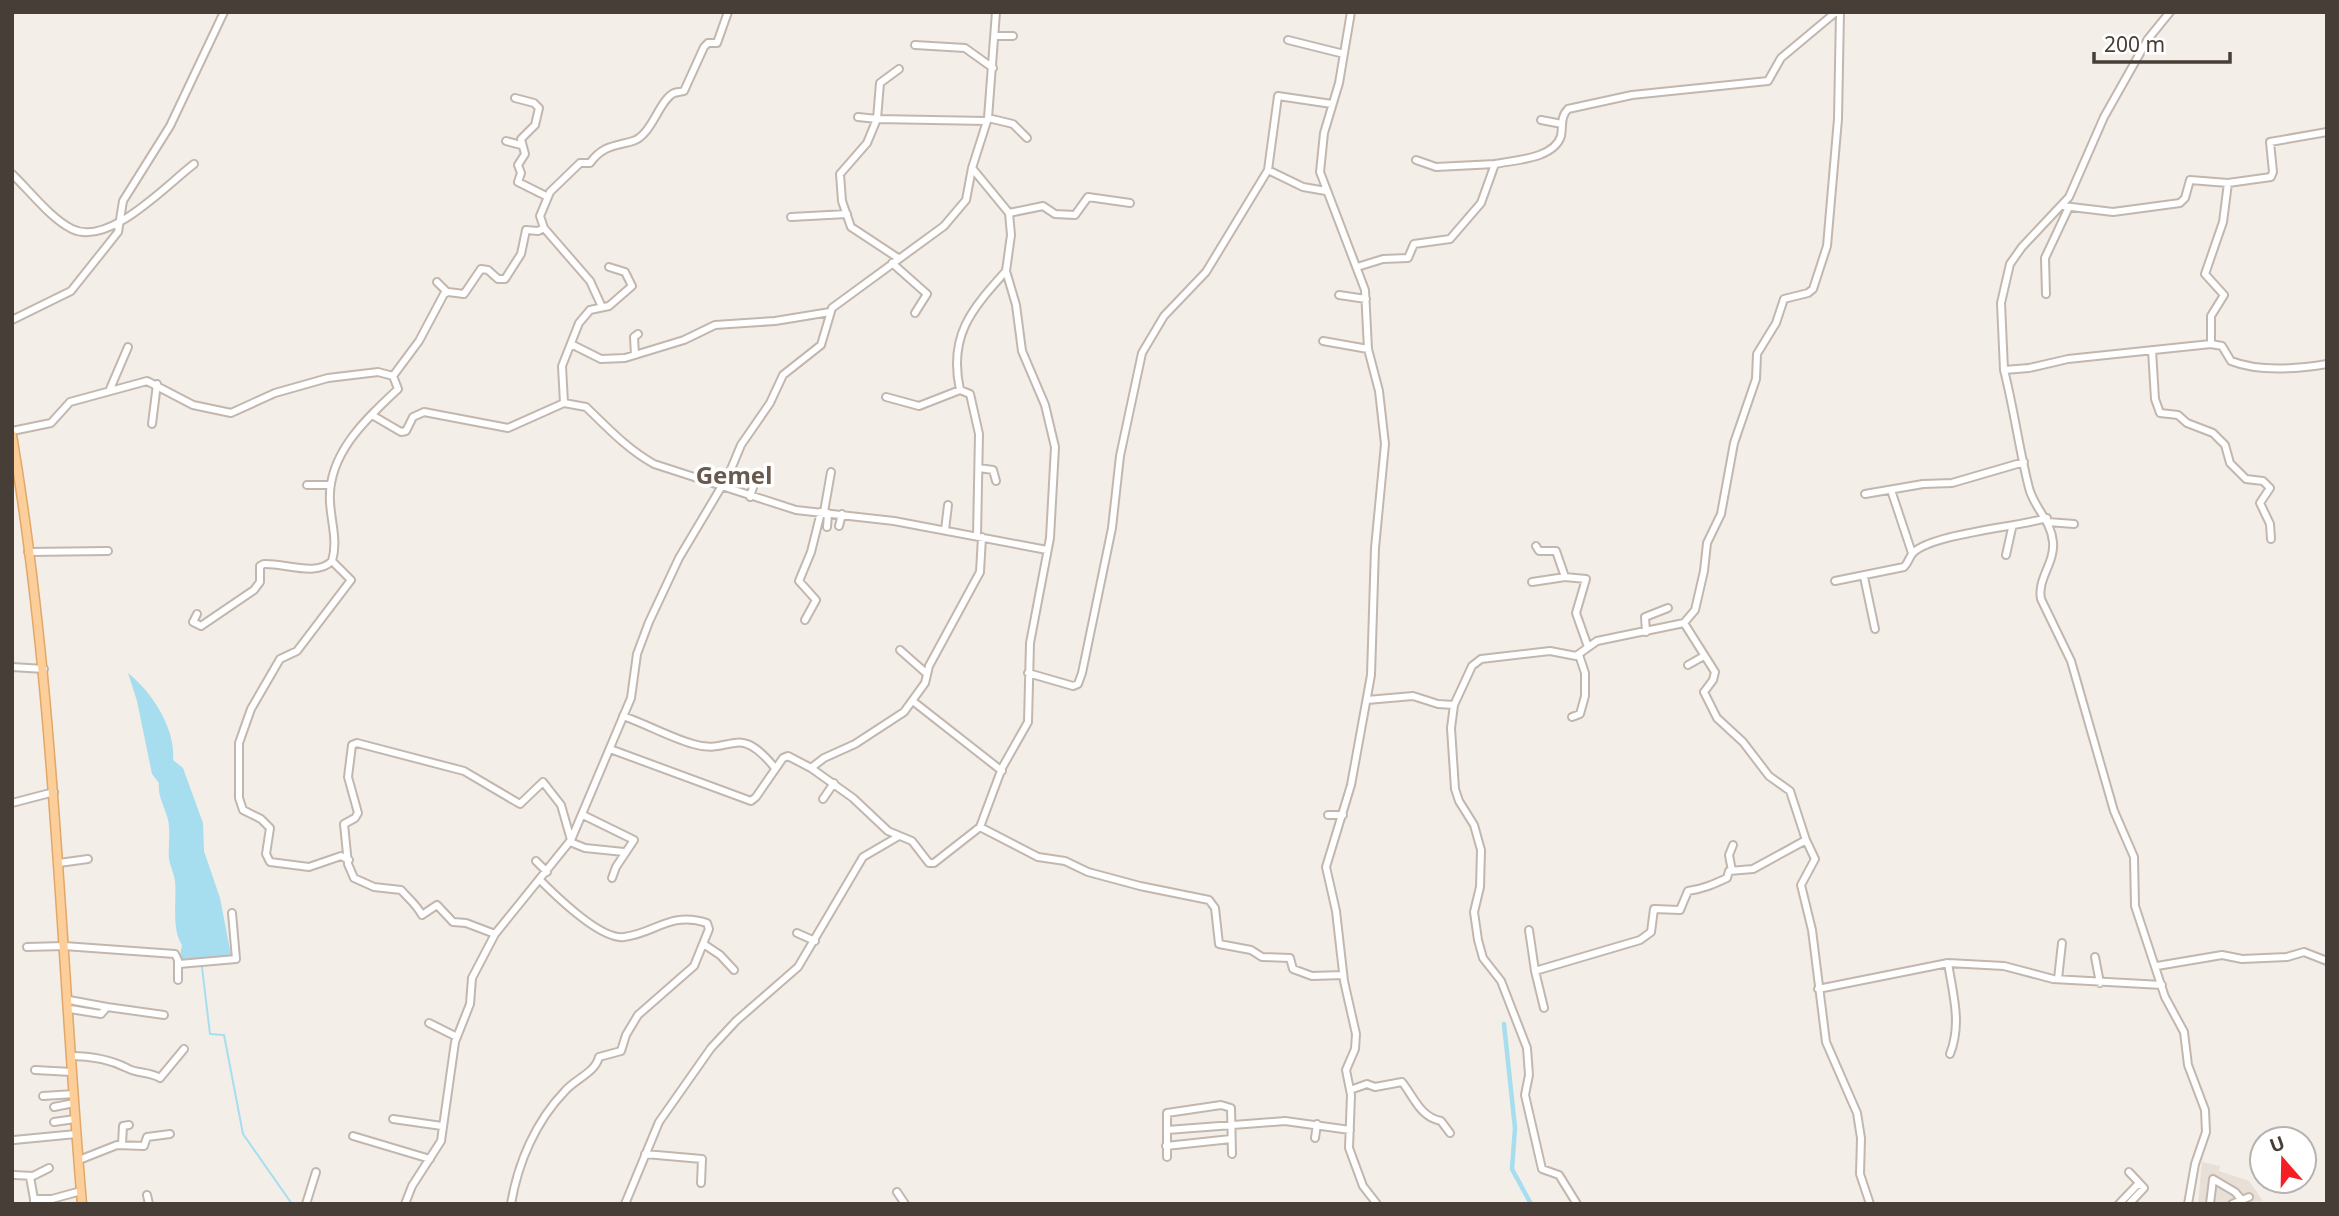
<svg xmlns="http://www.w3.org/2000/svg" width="2339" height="1216" viewBox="0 0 2339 1216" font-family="'Noto Sans',sans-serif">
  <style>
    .residential { fill: #e8dfd6 }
    .water { fill: #a6deef }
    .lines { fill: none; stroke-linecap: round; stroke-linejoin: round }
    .stream { stroke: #a6deef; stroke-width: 2 }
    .canal { stroke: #a6deef; stroke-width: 4.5 }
    .minor-casing { stroke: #c2b7ae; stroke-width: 10 }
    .major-casing { stroke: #e1a869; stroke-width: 11 }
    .minor { stroke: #fff; stroke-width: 6 }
    .major { stroke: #fcce99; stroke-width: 8 }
    .labels { text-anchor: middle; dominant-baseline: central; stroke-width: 7; stroke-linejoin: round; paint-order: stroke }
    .quarter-label { font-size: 24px; font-weight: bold; fill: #6a5a4e; stroke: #fff }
  </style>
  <rect width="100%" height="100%" fill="#f4eee8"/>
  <!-- residential -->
  <path class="residential" d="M2202 1162 2220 1166 2219 1171 2249 1181 2263 1201 2198 1204Z"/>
  <!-- water -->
  <path class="water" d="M128 673C152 692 176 729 173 760L183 768 203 823 204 851 220 898 231 955 179 961 182 945C171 929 177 899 175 881 174 873 170 866 169 859 168 848 170 837 169 826 168 811 157 798 159 783L152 774 137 701Z"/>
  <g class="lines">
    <!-- stream -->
    <path class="stream" d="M1343 80 1354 12
      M201 959 210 1034 224 1035 243 1134 292 1204"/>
    <!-- canal -->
    <path class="canal" d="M1504 1024 1515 1128 1512 1169 1531 1204"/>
    <defs>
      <path id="minor" d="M1351 12 1339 83 1324 133 1320 172 1365 290 1368 349 1379 391 1385 444 1375 548 1371 675 1351 785 1326 867 1336 911 1344 981 1356 1034 1355 1049 1346 1070 1351 1095 1349 1148 1363 1186 1377 1204
        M1840 12 1838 119 1827 246 1813 289 1808 293 1784 299 1776 323 1757 354 1756 379 1734 443 1721 514 1707 543 1704 571 1695 610 1684 623 1715 672 1713 680 1704 692 1717 718 1743 742 1769 776 1790 791 1806 840 1815 859 1801 885 1812 930 1826 1042 1857 1113 1861 1138 1860 1174 1870 1204
        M996 36H1013
        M1288 40 1344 54
        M915 45 965 48 993 68
        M515 98 534 103 539 108 535 125 521 139 525 154 518 165 521 173 518 182 548 197
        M858 117 877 119 880 83 899 69
        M988 118 1013 124 1027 138
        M1541 120 1562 124
        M506 141 521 145
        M1416 160 1436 167 1495 164
        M972 168 1009 213 1011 235 1006 271 1016 305 1022 351 1045 405 1055 447 1050 538 1030 643 1028 722 1002 768 980 827
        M1268 170 1303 187 1326 191
        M12 174C30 191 50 218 72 229 109 247 165 186 194 164
        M2063 206 2113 212 2180 203 2185 198 2190 180 2228 183 2271 177 2273 172 2270 142 2327 132
        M1009 213 1043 206 1055 214 1075 215 1088 197 1130 203
        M791 217 847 214
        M544 228 590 281 602 307
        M898 258 851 227 842 201 840 174 867 143 877 119 987 121
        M892 263 927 294 915 313
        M609 267 625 272 632 286 609 306 590 310 579 323 562 366 564 403 586 407C608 428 627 449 654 464L796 510 894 521 1047 550
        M1357 267 1383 259 1408 258 1414 244 1450 239 1481 203 1495 164C1514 160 1554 159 1561 136 1563 126 1560 117 1568 109L1632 95 1768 81 1781 58 1836 12
        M437 282 447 292
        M2046 294 2045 258 2069 207
        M1339 295 1366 299
        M12 320 71 291 118 232 123 201 170 126 224 12
        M1323 341 1368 349
        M571 344 601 359 625 358 684 340 715 325 775 321 830 312
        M2211 344V316L2224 295 2205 274 2223 222 2228 183
        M2152 350 2155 399 2160 413 2178 415 2187 423 2213 433 2225 445 2230 463 2246 479 2263 481 2270 488 2260 503 2270 524 2271 539
        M635 355 634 337 638 334
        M2004 370 2001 303 2010 264 2022 247 2069 197 2104 117 2148 39 2170 12
        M110 389 128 347
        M960 390C948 335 972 309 1006 271
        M886 397 919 406 960 390 970 394 979 434 977 536
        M372 415 401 432 406 431 413 417 424 412 508 428 564 403
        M152 424 157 384
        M12 431 51 423 70 402 147 381 193 405 231 413 275 393 328 378 378 372 393 376
        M979 468 993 470 996 481
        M744 478 754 484 750 497
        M307 485H331
        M1891 490 1912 553
        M1865 494 1923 484 1952 483 2024 462
        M824 512 831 472
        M2048 522 2074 524
        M839 526 842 514
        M827 527 828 513
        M945 530 948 505
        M1536 546 1539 551H1556L1565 577
        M28 552 108 551
        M2006 555 2012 528
        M332 561 351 580 297 651 280 659 251 709 239 743V798L243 810 261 819 270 828 266 854 270 862 309 867 341 856 349 860
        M1864 577 1875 629
        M1835 581 1904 567C1909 562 1909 557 1913 553 1931 534 2017 527 2047 518
        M1532 582 1565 577 1586 579 1576 613 1588 647
        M197 614 193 622 201 626 254 590 260 582V566L264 564C285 563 316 577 332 561 338 541 331 522 330 502 327 454 367 418 398 389L393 376 419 341 444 294 448 292 464 294 481 269 488 270 498 279H505L521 254 526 230 538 231 544 228 540 216 550 192 580 163H590C603 145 616 146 633 141 652 135 659 100 674 93 677 92 681 92 684 91L704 47 708 43H717L728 12
        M805 620 816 600 799 581 811 552 821 512
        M1646 632 1645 617 1668 608
        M900 650 926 673
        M1688 665 1704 656
        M12 667 44 669
        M1028 673 1073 686 1078 684 1082 673 1112 528 1120 456 1142 353 1164 316 1206 272 1268 170 1278 96 1332 104
        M1367 700 1413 696 1438 704 1454 705 1472 666 1481 659 1550 651 1576 656 1597 641 1684 623
        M914 702 1002 771
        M1454 705 1451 728 1455 789 1459 801 1474 825 1481 850 1480 887 1474 912 1478 940 1483 958 1501 981 1527 1048 1529 1075 1525 1095 1542 1169 1559 1175 1577 1204
        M623 716C646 724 669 737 693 744 732 756 737 721 775 768
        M1572 717 1580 714 1585 696V673L1579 655
        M610 749 751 801 756 797 783 758 788 756 811 768 824 758 855 744 904 712 925 683 929 666 980 572 982 537
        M811 768 853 798 888 831 912 841 929 863H934L980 827 1038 857 1065 861 1088 872 1140 886 1209 900 1215 908 1219 944 1251 950 1262 957 1290 958 1293 969 1312 976 1343 975
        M823 799 834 783
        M12 803 54 792
        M583 815 634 840 616 867 612 878
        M1328 815H1343
        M570 842 585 848 624 852
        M536 861 547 872
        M59 863 88 859
        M1732 871 1729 855 1733 845
        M1529 930 1535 971 1640 940 1651 932 1654 909 1680 910 1688 891C1703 889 1714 884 1727 878L1729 871 1753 869 1806 840
        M797 933 815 941
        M495 934 466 923 453 922 437 905 422 915C416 904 409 899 401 890L374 887 354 878 348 864 344 824 355 818 358 813 348 777 352 745 357 743 464 771 520 804 543 782 561 805 571 840
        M705 945 720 955 734 970
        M27 947 64 946 175 954 178 960V980
        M2095 957 2100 983
        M1948 963C1953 995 1962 1023 1950 1054
        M179 964 236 959 232 913
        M2157 966 2222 955 2242 959 2287 957 2304 952 2327 961
        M1535 971 1544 1008
        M2058 979 2062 943
        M1818 989 1948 963 2004 966 2053 979 2162 985
        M69 1000 107 1007 101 1014 70 1009
        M107 1007 164 1015
        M429 1023 457 1037
        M71 1056C91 1056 111 1060 127 1068 137 1074 148 1071 160 1078L184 1049
        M35 1070 72 1072
        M1350 1090 1367 1084 1375 1087 1402 1082C1414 1097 1420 1117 1441 1121L1450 1133
        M43 1096 74 1094
        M54 1107 74 1103
        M393 1119 442 1126
        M54 1122 75 1119
        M1167 1130 1285 1121 1350 1130
        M353 1136 430 1159
        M1315 1138 1317 1124
        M14 1140 76 1134
        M122 1144 123 1126 129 1125
        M1166 1146 1231 1139
        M645 1154 702 1159 701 1183
        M1167 1157V1113L1221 1105 1231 1108 1232 1154
        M79 1160 117 1145 144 1146 147 1137 170 1134
        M14 1175 33 1176 49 1168
        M30 1177 34 1199
        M897 1192 905 1204
        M147 1195 149 1204
        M34 1204V1199H52L81 1191
        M306 1204 316 1172
        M405 1204 412 1186 441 1141 455 1042 470 1004 472 978 495 934 571 840 631 698 637 654 649 622 679 558 729 474 741 445 770 403 783 375 821 345 832 308 944 226 966 200 972 168 988 118 996 12
        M511 1204C518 1162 536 1121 565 1091 575 1079 595 1073 599 1057L621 1051 626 1035 638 1015 694 966 709 929 707 923C670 911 656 933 624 937 601 940 556 896 540 880
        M625 1204 659 1122 711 1048 736 1021 798 967 863 857 899 836
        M2119 1204 2139 1183
        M2129 1204 2144 1188 2129 1172
        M2188 1204 2195 1164 2206 1132 2205 1110 2188 1065 2184 1032 2165 997 2135 906 2134 857 2114 811 2071 661 2041 599C2037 579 2055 563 2053 542 2051 520 2034 508 2029 488 2019 449 2014 409 2004 370L2029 368 2068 359 2211 344 2222 346 2231 361C2259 372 2297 369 2327 364
        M2210 1204 2213 1179 2235 1192 2242 1200
        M2232 1204 2249 1197"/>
      <path id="major" d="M12 435C55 690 60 947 82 1204"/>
    </defs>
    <!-- minor casing -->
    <use href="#minor" class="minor-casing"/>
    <!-- major casing -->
    <use href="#major" class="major-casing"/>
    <!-- minor -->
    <use href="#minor" class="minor"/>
    <!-- major -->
    <use href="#major" class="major"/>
  </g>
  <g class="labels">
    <!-- quarter labels -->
    <g class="quarter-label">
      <text x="734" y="474">Gemel</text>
    </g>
  </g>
  <!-- border -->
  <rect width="2339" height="1216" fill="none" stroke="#473e37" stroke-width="28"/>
  <!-- north arrow -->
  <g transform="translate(2283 1160) rotate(340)"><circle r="33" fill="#ffffff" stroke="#b5b2af" stroke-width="2"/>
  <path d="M0-5L12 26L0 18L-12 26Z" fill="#f51e23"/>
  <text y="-10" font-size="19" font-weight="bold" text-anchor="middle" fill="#473e37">U</text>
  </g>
  <!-- scale -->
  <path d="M2094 52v10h136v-10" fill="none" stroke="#473e37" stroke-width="3.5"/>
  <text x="2104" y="52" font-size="21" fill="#473e37" stroke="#ffffff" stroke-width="5" paint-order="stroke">200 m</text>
</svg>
